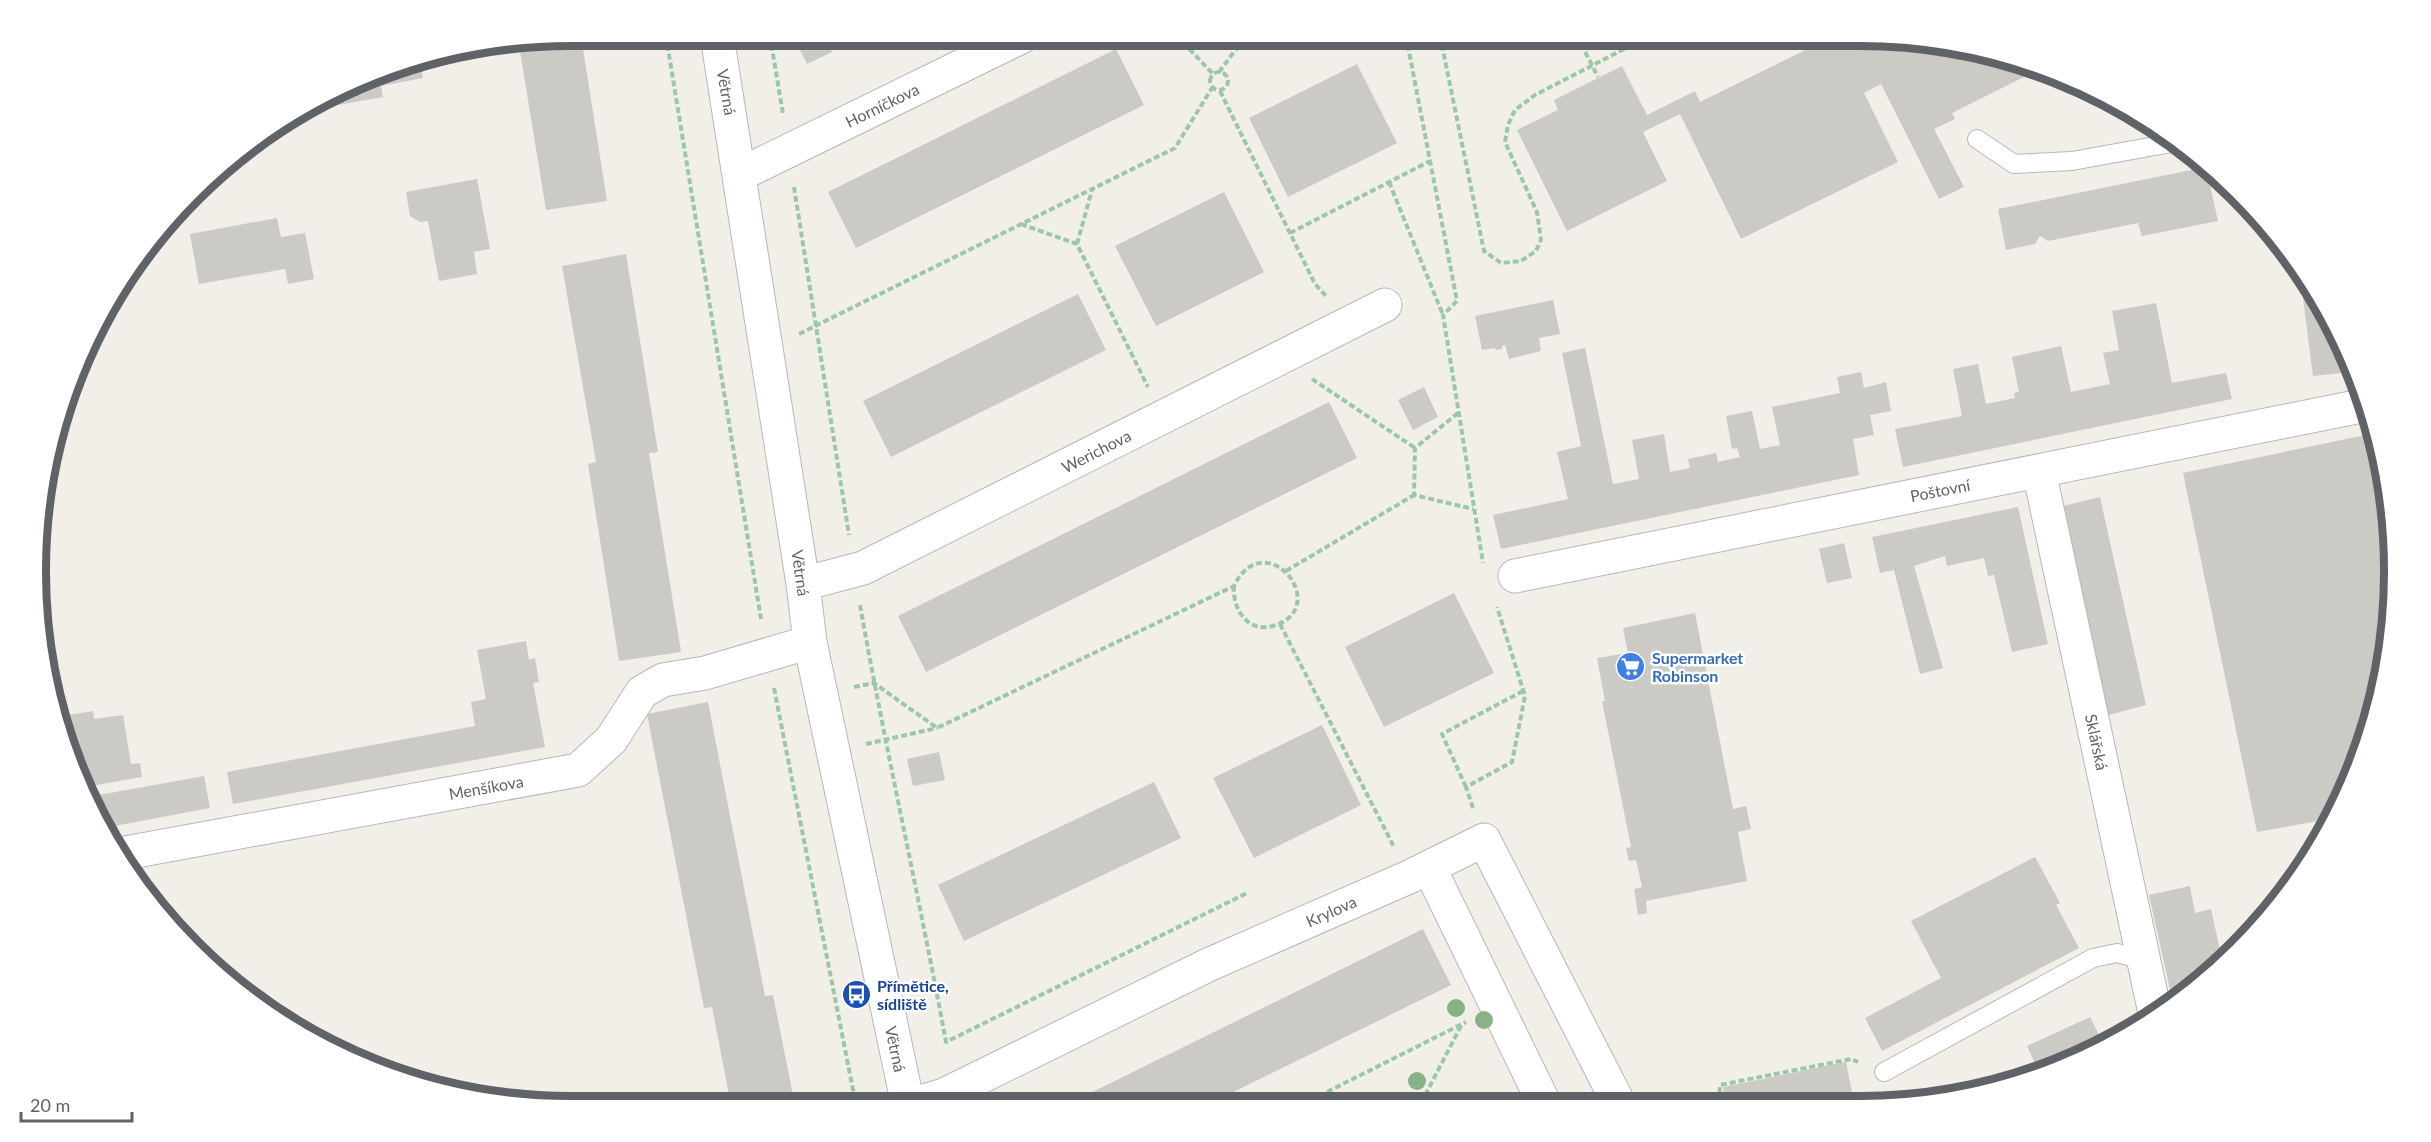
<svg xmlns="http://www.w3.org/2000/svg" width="2431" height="1142" viewBox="0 0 2431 1142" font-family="Lato,sans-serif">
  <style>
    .building { fill: #cccac5 }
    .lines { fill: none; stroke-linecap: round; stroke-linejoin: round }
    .service-casing { stroke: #b5b8bc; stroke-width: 20 }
    .minor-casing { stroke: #b5b8bc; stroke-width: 35 }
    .path { stroke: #9cc7a9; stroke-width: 4; stroke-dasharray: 6 3; stroke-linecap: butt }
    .service { stroke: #fff; stroke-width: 18 }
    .minor { stroke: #fff; stroke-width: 33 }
    .tree { fill: #89b387 }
    .labels { text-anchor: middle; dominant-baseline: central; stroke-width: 5; stroke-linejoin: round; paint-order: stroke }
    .street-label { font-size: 16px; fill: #5f6368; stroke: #fff }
    .shop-label { font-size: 16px; font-weight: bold; fill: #366cbe; stroke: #fff; text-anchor: start }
    .transit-label { font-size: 16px; font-weight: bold; fill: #164399; stroke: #fff; text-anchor: start }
    .rim { fill: none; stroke: #5f6368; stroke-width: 8 }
  </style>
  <rect width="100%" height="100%" fill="#f1efe8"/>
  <!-- building -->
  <path class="building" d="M571 36H581L607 201 546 210 519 45Z
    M793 36H824L832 52 807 64Z
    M1834 36H1860L1965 46 2040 69 1952 113 1955 119 1934 129 1964 187 1939 199 1881 84 1864 93 1898 162 1741 239 1680 114 1643 132 1667 181 1567 231 1517 130 1558 110 1554 100 1622 66 1647 115 1695 91 1700 102Z
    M1116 49 1144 105 856 248 828 192Z
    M420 61 423 78 381 86 383 97 338 105 337 98 399 65Z
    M1357 64 1397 143 1288 197 1249 118Z
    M2206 167 2218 221 2142 236 2138 223 2048 241 2040 236 2035 244 2006 250 1998 209Z
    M477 179 490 249 474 252 477 274 439 281 428 221 420 222 410 216 406 192Z
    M1224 192 1264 272 1156 326 1115 246Z
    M277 218 281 237 305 233 314 279 288 284 285 269 199 284 190 234Z
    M626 254 658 452 649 453 681 652 619 661 588 464 596 462 562 266Z
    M2299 267 2347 353 2348 356 2339 357 2341 373 2313 376Z
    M1078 294 1106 350 891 457 863 401Z
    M1553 300 1560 334 1539 338 1541 351 1509 359 1505 345 1502 346V349L1496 350 1495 348 1482 350 1475 316Z
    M2156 303 2172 383 2226 373 2232 399 1903 467 1895 429 1962 416 1953 369 1978 364 1986 404 2015 398 2014 393 2019 392 2012 357 2061 346 2071 392 2110 384 2103 353 2119 350 2112 311Z
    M1585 348 1613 484 1639 479 1632 440 1664 434 1670 472 1690 468 1688 459 1716 453 1718 462 1740 457 1737 448 1732 449 1726 416 1752 411 1760 449 1780 445 1772 407 1840 393 1837 377 1861 372 1864 388 1886 382 1891 411 1870 415 1874 435 1853 439 1859 475 1501 549 1493 515 1568 499 1557 452 1581 446 1562 353Z
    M1424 387 1438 417 1413 430 1398 400Z
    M1329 402 1357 458 926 672 898 616Z
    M2375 433 2385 467 2395 571 2385 676 2354 776 2329 819 2257 832 2183 473Z
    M2100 497 2146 705 2105 716 2059 507Z
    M2018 507 2048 644 2012 652 1994 575 1988 576 1984 558 1947 566 1945 556 1914 566 1943 668 1920 674 1894 570 1880 573 1872 537Z
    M1844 543 1852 578 1827 583 1819 549Z
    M1454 593 1494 673 1384 727 1345 647Z
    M1695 613 1733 809 1746 806 1751 829 1738 832 1747 881 1646 901 1647 913 1638 915 1634 889 1642 887 1636 860 1629 861 1626 848 1631 847 1602 701H1605L1597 658 1628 653 1623 628Z
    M526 641 529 660 535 658 539 682 533 683 545 747 233 804 227 772 475 726 471 702 486 699 477 650Z
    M708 702 765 996 773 995 795 1105H731L712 1007 704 1008 647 714Z
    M93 711 94 719 123 715 131 764 140 763 142 777 85 787 75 753 68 715Z
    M1322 725 1361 805 1254 858 1213 778Z
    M939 752 945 780 913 786 907 759Z
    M204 776 210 808 104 828 91 808 88 797Z
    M1154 782 1181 838 964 941 938 885Z
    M2035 857 2060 903 2056 905 2079 948 1882 1051 1865 1018 1941 978 1911 921Z
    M2190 886 2195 913 2211 909 2222 959 2205 976 2201 977 2202 979 2186 995 2173 1003 2149 895Z
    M1423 929 1451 985 1209 1104H1068Z
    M2090 1017 2103 1043 2065 1065 2039 1072 2027 1046Z
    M1846 1062 1854 1102H1725L1723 1087Z"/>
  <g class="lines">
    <defs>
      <path id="service" d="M1977 139 2014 164 2072 161 2177 142
        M1884 1072 2093 958 2117 953 2144 960"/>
      <path id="minor" d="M717 36 803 584 810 642 908 1105
        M741 174 1023 36
        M2039 471 2155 1013
        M1515 576 2366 405
        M803 584 863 568 1385 305
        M120 854 578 770 611 740 642 692 663 680 705 673 810 642
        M1429 867 1544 1103
        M910 1105 944 1095 1208 965 1409 877 1484 840 1618 1102"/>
    </defs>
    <!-- service casing -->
    <use href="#service" class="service-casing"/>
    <!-- minor casing -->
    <use href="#minor" class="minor-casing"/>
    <!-- path -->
    <path class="path" d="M666 36 761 619
      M770 36 783 114
      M1177 36 1213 74
      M1406 36 1457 301 1443 315 1483 563
      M1440 36 1484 251 1501 263 1521 261 1536 251 1541 240 1537 212 1505 142 1508 125 1515 110 1535 95 1630 46 1673 45 1716 48 1747 42 1755 36
      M1577 36 1598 77
      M1210 81a9 9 0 1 1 18 0a9 9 0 1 1-18 0Z
      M1219 72 1246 36
      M1220 91 1315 284 1326 296
      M1389 182 1443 315
      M794 187 849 535
      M1021 224 1077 244 1148 387
      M1290 233 1430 161
      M1077 244 1092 190
      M799 334 1175 148 1212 88
      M1312 379 1415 448
      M1458 413 1415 448 1414 495 1473 509
      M1286 571 1414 495
      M860 605C886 751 919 896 946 1042L1247 893
      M1280 624 1394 847
      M854 687 874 683 937 728 1234 586C1265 523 1332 605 1276 625 1249 635 1232 610 1234 586
      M774 688 856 1105
      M866 744 937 728
      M1466 787 1442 734 1523 691
      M1473 808 1466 787 1512 762 1525 696 1497 607
      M1719 1102 1720 1085 1851 1059 1858 1062
      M1421 1103 1462 1024
      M1303 1104 1466 1022"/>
    <!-- service -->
    <use href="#service" class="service"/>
    <!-- minor -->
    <use href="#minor" class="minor"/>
  </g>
  <!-- trees -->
  <g class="tree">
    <circle cx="1456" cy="1008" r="9"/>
    <circle cx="1484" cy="1020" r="9"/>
    <circle cx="1417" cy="1081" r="9"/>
  </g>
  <!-- icons -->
  <defs>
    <symbol id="supermarket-disc" viewBox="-11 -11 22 22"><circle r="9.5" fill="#3f7fe0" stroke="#fff"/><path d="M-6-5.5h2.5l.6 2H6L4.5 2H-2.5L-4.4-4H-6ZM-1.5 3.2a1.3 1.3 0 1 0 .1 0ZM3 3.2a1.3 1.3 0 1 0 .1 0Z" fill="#fff"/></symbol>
    <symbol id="bus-disc" viewBox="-11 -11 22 22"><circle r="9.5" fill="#1a4fb4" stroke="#fff"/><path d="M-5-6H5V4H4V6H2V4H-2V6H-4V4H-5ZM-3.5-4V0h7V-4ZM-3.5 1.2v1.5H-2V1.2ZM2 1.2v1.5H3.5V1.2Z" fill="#fff"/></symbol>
  </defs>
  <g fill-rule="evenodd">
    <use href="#supermarket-disc" x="1614" y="650" width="33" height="33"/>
    <use href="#bus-disc" x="840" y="978" width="33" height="33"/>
  </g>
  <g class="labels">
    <!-- street labels -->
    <g class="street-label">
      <text transform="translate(727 92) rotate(80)">Větrná</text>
      <text transform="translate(882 105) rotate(-26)">Horníčkova</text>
      <text transform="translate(1096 451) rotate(-27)">Werichova</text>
      <text transform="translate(1940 490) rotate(-11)">Poštovní</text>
      <text transform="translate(801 573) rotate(82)">Větrná</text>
      <text transform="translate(2097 742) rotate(78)">Sklářská</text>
      <text transform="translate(486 787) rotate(-10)">Menšíkova</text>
      <text transform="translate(1331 911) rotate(-24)">Krylova</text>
      <text transform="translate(896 1049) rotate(78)">Větrná</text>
    </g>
    <!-- shop labels -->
    <g class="shop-label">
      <text x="1652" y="657">Supermarket<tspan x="1652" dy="18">Robinson</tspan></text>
    </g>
    <!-- transit labels -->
    <g class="transit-label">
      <text x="877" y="985">Přímětice,<tspan x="877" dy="18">sídliště</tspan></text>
    </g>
  </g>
  <!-- crop -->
  <path d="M0 0H2431V1142H0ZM570 46H1860A524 524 0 0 1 2384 570V572A524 524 0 0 1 1860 1096H570A524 524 0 0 1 46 572V570A524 524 0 0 1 570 46Z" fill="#fff" fill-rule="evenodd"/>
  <path class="rim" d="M570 46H1860A524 524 0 0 1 2384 570V572A524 524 0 0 1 1860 1096H570A524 524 0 0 1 46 572V570A524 524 0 0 1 570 46Z"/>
  <!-- scale -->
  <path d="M21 1112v9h111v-9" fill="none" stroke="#5f6368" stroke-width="3"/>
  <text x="30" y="1112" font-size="18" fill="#5f6368" stroke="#ffffff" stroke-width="4.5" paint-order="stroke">20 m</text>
</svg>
